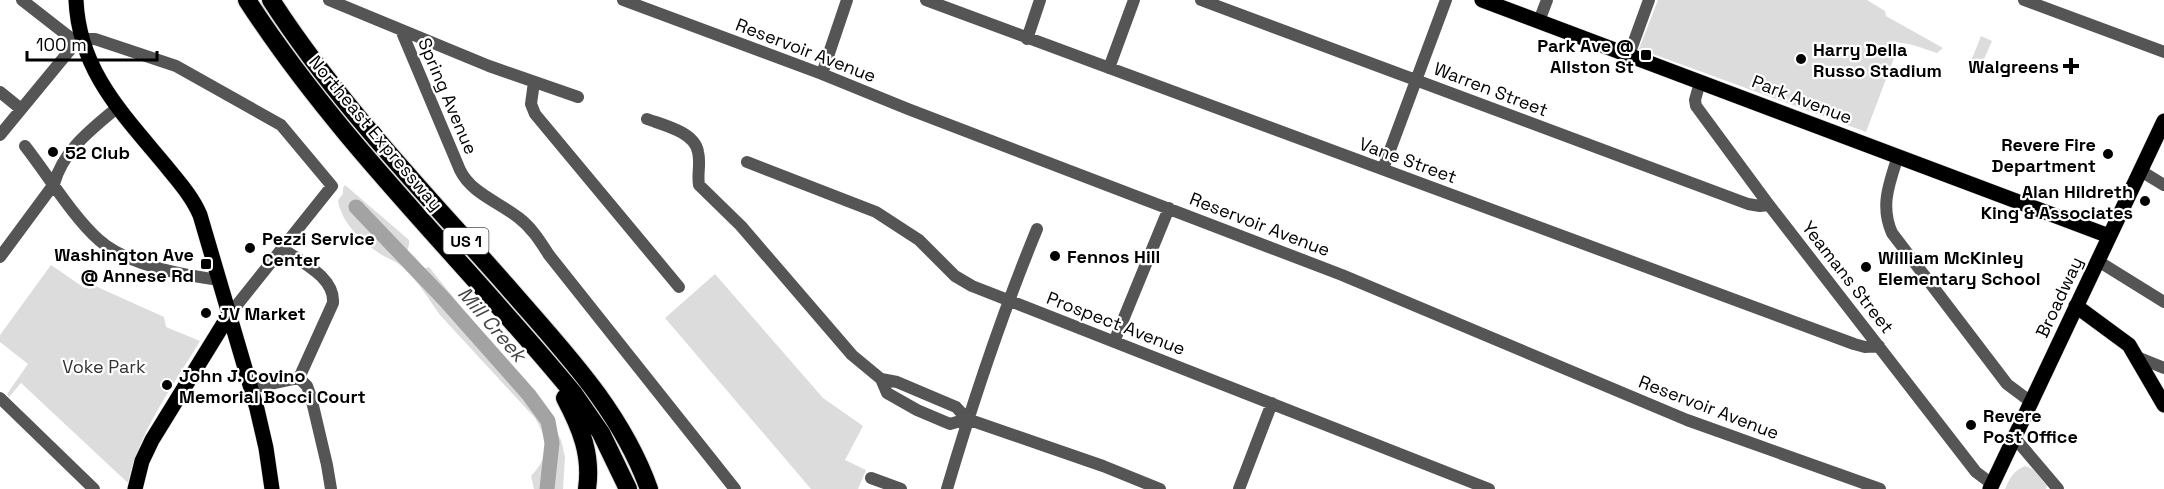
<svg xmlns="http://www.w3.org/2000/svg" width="2164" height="489" viewBox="0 0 2164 489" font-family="'Space Grotesk',sans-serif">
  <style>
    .green { fill: #dcdcdc }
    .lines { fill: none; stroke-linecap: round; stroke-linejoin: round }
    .river { stroke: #a3a3a3; stroke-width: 15 }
    .major-casing { stroke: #dbdbdb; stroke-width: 16 }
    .highway-casing { stroke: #dbdbdb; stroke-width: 20 }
    .minor { stroke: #555; stroke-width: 12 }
    .major { stroke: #000; stroke-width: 15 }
    .highway { stroke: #000; stroke-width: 18 }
    .poi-dot { fill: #000; stroke: #fff; stroke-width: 2 }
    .labels { text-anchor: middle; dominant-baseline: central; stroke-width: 4.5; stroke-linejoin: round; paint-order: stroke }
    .shield { fill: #fff; stroke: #4c4c4c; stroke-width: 1.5 }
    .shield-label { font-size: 16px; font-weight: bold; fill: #000 }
    .poi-label { font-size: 18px; font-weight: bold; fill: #000; stroke: #fff; text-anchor: start }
    .street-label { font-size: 18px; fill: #000; stroke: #fff }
    .park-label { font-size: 18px; fill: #333; stroke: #fff }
    .water-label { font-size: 20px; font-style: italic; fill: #444; stroke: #fff }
  </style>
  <rect width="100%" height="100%" fill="#fff"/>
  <!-- green -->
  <path class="green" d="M1658 0H1867L1885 11 1886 16 1943 48 1937 53 1913 45 1891 41 1894 58 1866 132 1639 49Z
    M1981 36 1992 41 1981 66 1971 61Z
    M345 185 409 240C410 248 405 252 406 259 407 272 420 270 429 267L548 415 561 440 565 457 563 489H534L531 476C550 456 548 440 535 418L440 315C429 299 418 282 404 268 395 260 385 258 376 251 360 240 340 220 338 200L343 194V188Z
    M51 265 83 287 90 289 93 285 164 317 166 327 200 341C173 386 139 431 128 483L21 383 9 397 7 394 28 364 0 342V335Z
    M715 274 823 398 863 426 845 460 866 470 858 489H811L665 318Z
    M2025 466 2033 469 2047 486 2046 489H2005C2010 478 2013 471 2025 466Z"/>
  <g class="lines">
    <!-- river -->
    <path class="river" d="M356 207 444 299 529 395 548 421 552 443 547 489"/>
    <defs>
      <path id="major" d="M76 0C79 71 123 114 166 166 178 181 192 196 200 215L257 409 266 448 272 489
        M1482 0 2109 236
        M2076 306 2129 345 2164 405
        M135 489 142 461 152 440 229 315
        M1990 489 2164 121"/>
      <path id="highway" d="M247 0C340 144 466 262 574 394L601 433 628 489
        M271 0C338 104 425 193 506 285 561 349 620 408 649 489
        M565 398C581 428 592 455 587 489"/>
    </defs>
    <!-- major casing -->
    <use href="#major" class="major-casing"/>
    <!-- highway casing -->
    <use href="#highway" class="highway-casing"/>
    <!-- minor -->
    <path class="minor" d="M22 0 72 39H95L176 66 281 125 332 186 229 315
      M329 0 489 66 578 97
      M623 0 822 74 908 109 1342 275 1687 420 1880 489
      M926 0 1854 344 1865 347 1879 346
      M1201 0 1748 204 1760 206 1769 205
      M2024 0 2164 52
      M1539 21 1547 0
      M401 30 460 170C471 193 499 202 519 218 532 228 540 241 549 255L735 489
      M1027 39 1040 0
      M1629 55 1649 0
      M1109 68 1134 0
      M822 74 847 0
      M534 82 531 104 535 114 679 287
      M1700 82 1695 100 1696 106 1769 205 1976 472 1992 484
      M0 92 21 109
      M647 119C663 125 695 132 698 152 701 163 697 174 699 185L741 226 852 355 881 379 887 393 917 410 950 424 967 419
      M0 135 70 50 81 39
      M25 146C47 174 73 217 99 240 126 265 183 275 219 280
      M1898 156C1889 184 1880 206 1892 233L2007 384 2031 402
      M747 162 876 212 919 240 955 276 972 286 1489 489
      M1383 169 1446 0
      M2141 171 2164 185
      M0 257 54 184C63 150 92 129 118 107
      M2098 261 2164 302
      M1114 342 1169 208
      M2137 357 2164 368
      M299 378 307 386 311 397 327 465 331 489
      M881 379 897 382 956 407 967 419 1103 466 1160 489
      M251 388 299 378 333 303C335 277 301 262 283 249
      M0 398 94 489
      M2014 437 2058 489
      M871 478 901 489
      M947 489C973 401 1002 314 1037 229
      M1239 489 1272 403"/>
    <!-- major -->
    <use href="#major" class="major"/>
    <!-- highway -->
    <use href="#highway" class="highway"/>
  </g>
  <!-- markers -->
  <g class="poi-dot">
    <rect x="1640" y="49" width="12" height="12" rx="3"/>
    <circle cx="1801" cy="59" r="6"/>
    <path d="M2068 57h6v6h6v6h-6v6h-6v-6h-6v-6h6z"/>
    <circle cx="53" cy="152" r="6"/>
    <circle cx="2108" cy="154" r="6"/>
    <circle cx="2145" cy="201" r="6"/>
    <circle cx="250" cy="248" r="6"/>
    <circle cx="1055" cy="256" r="6"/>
    <rect x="200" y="258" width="12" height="12" rx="3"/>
    <circle cx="1866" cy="267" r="6"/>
    <circle cx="206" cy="313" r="6"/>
    <circle cx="167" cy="385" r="6"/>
    <circle cx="1971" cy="425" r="6"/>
  </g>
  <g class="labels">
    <!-- shield labels -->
    <rect class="shield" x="443.5" y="228" width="45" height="26" rx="4.5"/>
    <g class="shield-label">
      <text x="466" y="241">US 1</text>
    </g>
    <!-- poi labels -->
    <g class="poi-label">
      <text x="1634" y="45" text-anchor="end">Park Ave @<tspan x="1634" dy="21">Allston St</tspan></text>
      <text x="1813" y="49">Harry Della<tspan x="1813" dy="21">Russo Stadium</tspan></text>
      <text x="2059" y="66" text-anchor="end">Walgreens</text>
      <text x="2096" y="144" text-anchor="end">Revere Fire<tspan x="2096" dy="21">Department</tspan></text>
      <text x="65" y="152">52 Club</text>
      <text x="2133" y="191" text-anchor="end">Alan Hildreth<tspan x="2133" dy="21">King &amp; Associates</tspan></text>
      <text x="262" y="238">Pezzi Service<tspan x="262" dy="21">Center</tspan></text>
      <text x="194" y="254" text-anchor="end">Washington Ave<tspan x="194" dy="21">@ Annese Rd</tspan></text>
      <text x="1067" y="256">Fennos Hill</text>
      <text x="1878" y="257">William McKinley<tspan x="1878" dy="21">Elementary School</tspan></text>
      <text x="218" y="313">JV Market</text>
      <text x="179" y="375">John J. Covino<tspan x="179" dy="21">Memorial Bocci Court</tspan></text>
      <text x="1983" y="415">Revere<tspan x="1983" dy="21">Post Office</tspan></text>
    </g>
    <!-- street labels -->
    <g class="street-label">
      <text transform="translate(806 50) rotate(21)">Reservoir Avenue</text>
      <text transform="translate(1491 89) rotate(21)">Warren Street</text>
      <text transform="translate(448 96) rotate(67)">Spring Avenue</text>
      <text transform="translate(1802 99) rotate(21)">Park Avenue</text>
      <text transform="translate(376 133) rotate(50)">Northeast Expressway</text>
      <text transform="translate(1408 160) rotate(20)">Vane Street</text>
      <text transform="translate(1260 224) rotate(21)">Reservoir Avenue</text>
      <text transform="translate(1848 277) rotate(52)">Yeamans Street</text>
      <text transform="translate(2059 297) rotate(-65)">Broadway</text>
      <text transform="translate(1116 323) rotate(21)">Prospect Avenue</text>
      <text transform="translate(1709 407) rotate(21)">Reservoir Avenue</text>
    </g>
    <!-- park labels -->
    <g class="park-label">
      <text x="104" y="366">Voke Park</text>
    </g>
    <!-- water labels -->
    <g class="water-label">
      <text transform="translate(492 324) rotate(49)">Mill Creek</text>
    </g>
  </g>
  <!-- scale -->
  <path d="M27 51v9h130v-9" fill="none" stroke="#000000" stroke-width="3"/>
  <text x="36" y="51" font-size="18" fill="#000000" stroke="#ffffff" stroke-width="4.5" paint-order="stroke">100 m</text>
</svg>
